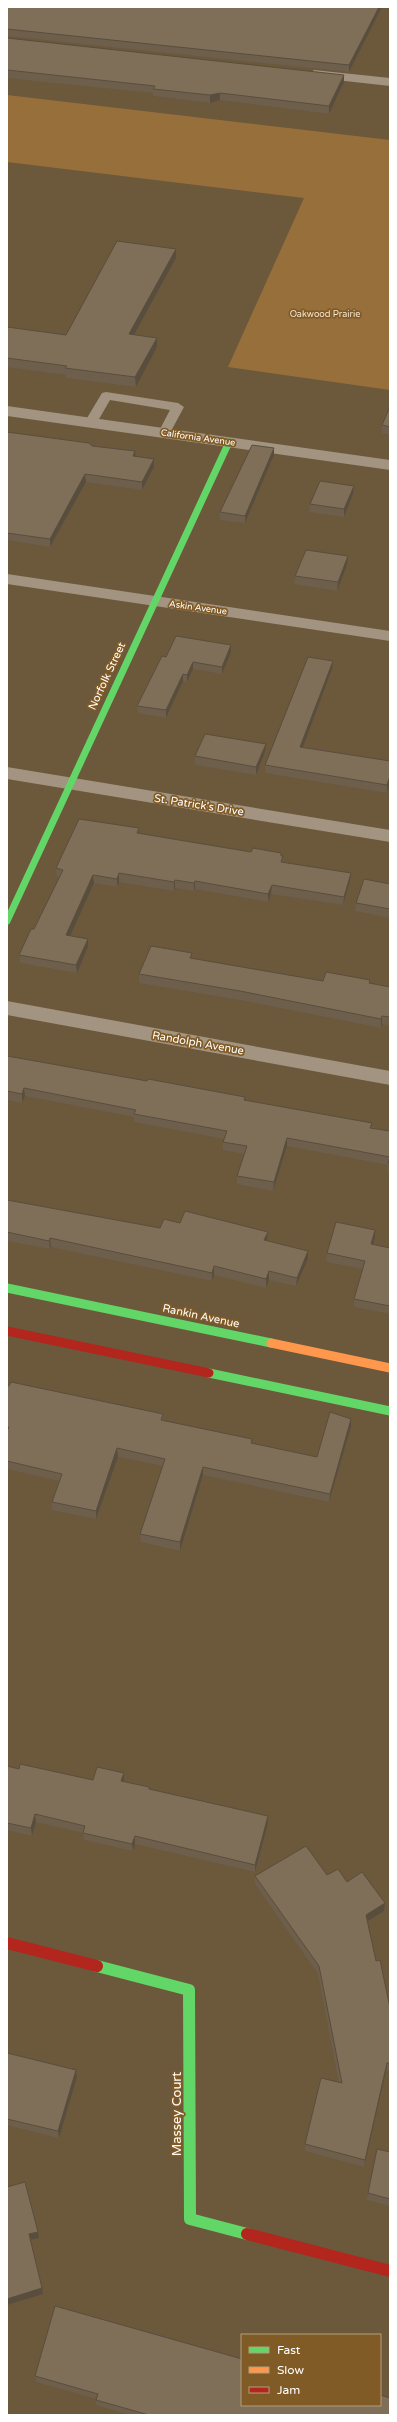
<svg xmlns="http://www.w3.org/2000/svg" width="397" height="2422" viewBox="0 0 397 2422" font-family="'Varela Round',sans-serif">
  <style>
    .green { fill: #976f3b }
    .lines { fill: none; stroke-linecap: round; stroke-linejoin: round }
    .lane { fill: #a29481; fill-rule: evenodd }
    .street { fill: #a29481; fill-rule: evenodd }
    .fast-far2 { stroke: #63d668; stroke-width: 7 }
    .fast-far1 { stroke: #63d668; stroke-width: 9 }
    .fast { stroke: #63d668; stroke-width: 12 }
    .slow { stroke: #ff974d; stroke-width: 9 }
    .jam-far1 { stroke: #b3261e; stroke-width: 9 }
    .jam { stroke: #b3261e; stroke-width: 12 }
    .wall { fill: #6d5f4c }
    .shaded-wall { fill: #594e3e }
    .building { fill: #7f6f58; stroke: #594e3e }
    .labels { text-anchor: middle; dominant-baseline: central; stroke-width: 3.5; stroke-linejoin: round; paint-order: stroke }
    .far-park-label { font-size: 9px; fill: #f5e5d1; stroke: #815b26 }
    .far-street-label { font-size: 9px; fill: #fff; stroke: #815b26 }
    .street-label { font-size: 11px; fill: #fff; stroke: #815b26 }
    .near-street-label { font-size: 13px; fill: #fff; stroke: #815b26 }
  </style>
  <rect width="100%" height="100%" fill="#6c583b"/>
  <!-- green -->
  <path class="green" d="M7 95 390 140V390L228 367 304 198 7 162Z"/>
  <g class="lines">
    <!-- lane -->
    <path class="lane" d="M106 392 178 403 184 407 170 433 164 437 158 433 170 410 110 400 95 426H85L84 423 102 393Z"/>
    <!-- street -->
    <path class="street" d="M314 70 390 78V86L309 77 308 74Z
      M7 406 390 460V470L7 416Z
      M7 574 390 631V641L7 584Z
      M7 767 390 830V842L7 779Z
      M7 1001 390 1071V1085L7 1015Z"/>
    <!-- fast-far2 -->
    <path class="fast-far2" d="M7 921 229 442"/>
    <!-- fast-far1 -->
    <path class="fast-far1" d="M7 1288 271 1343
      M209 1373 390 1411"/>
    <!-- fast -->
    <path class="fast" d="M97 1966 189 1990 190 2219 247 2234"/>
    <!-- slow -->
    <path class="slow" d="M271 1343 390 1368"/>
    <!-- jam-far1 -->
    <path class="jam-far1" d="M7 1331 209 1373"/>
    <!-- jam -->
    <path class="jam" d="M7 1943 97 1966
      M247 2234 390 2271"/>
  </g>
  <!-- wall -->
  <path class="wall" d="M7 7H382L349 72 7 36Z
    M7 38 344 82 329 114 220 100 210 103 153 96V93L7 78Z
    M176 249V258L134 335 157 347 136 387 66 378V375L7 367V327L66 335Z
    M390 407V435L382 433V425Z
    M7 432 92 446 135 451 136 457 154 459V467L142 490 86 482 50 547 7 540Z
    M274 455 245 523 220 520V512Z
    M353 494 344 517 309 512 310 504Z
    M347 565 337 591 294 584 295 576Z
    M231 645V652L222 674 193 669 187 682 183 681 166 718 138 713 137 706 166 657Z
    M332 669 303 747 390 761V783L387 793 265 773V765Z
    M266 744 265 752 256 775 195 765V756Z
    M139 833 251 852 281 856 283 862 351 873 350 881 343 905 271 894 268 902 195 889 194 891 175 888 174 891 119 882 117 887 94 883 70 936 88 947 77 973 20 963 19 955 34 929 59 877H57L56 868Z
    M390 884V918L355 911 356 903Z
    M192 958 323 981 370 983 390 987V1026L382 1024 381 1028 240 1000 139 983V974Z
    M7 1056 147 1081 245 1097V1101L390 1131V1171H387L388 1165 287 1146 273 1191 237 1184V1176L244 1154 223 1150V1142L224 1139 134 1122V1117L25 1096 22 1103 7 1100Z
    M7 1200 160 1228 267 1241 308 1259 296 1286 269 1280 266 1288 214 1275 212 1281 51 1247 50 1249 7 1241Z
    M375 1230V1238L373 1244 390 1248V1314L354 1307V1299L363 1269 326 1262 327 1253Z
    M7 1386 163 1414V1421L252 1443 317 1457 351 1427 329 1502 203 1475 180 1551 141 1542 140 1534 163 1466 118 1457 96 1519 52 1510V1502L59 1481 7 1469Z
    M7 1766 19 1769 93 1780 124 1773V1782L149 1787V1789L268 1823 255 1872 135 1844 133 1851 84 1840 83 1833 36 1822 32 1836 7 1830Z
    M327 1875 347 1882 385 1903 384 1911 367 1922 376 1961 390 2008V2070L386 2071 364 2167 305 2151V2144L339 2083 318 1974 255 1884V1876Z
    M7 2053 77 2077 59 2138 7 2125Z
    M390 2152V2206L367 2200 368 2193Z
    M35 2376 390 2415H130L96 2405V2399L36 2382Z"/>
  <!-- shaded-wall -->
  <path class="shaded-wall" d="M379 7H382L349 72V65Z
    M344 75V82L329 114V106Z
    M220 93V100L210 103V95Z
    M176 249V258L129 344V334Z
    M157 338V347L136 387 135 377Z
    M274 448V455L245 523V516Z
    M135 451 136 459 133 456Z
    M154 459V467L142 490V482Z
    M85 474 86 482 50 547V539Z
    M354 486 353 494 344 517V509Z
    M348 556 347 565 337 591 338 582Z
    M231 645V652L222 674V667Z
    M333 661 332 669 300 755V747Z
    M193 662V669L187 682V675Z
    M183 674V681L166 718V710Z
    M266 744 265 752 256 775V767Z
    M390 776V783L387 793V785Z
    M119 873V882L117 887V879Z
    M351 873 350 881 343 905 344 897Z
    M93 875 94 883 67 943 66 935Z
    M175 880V888L174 891V882Z
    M195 881V889L194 891V883Z
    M272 885 271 894 268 902V894Z
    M88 939V947L77 973 76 965Z
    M382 1016V1024L381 1028V1019Z
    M24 1088 25 1096 22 1103V1094Z
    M287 1138V1146L273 1191 274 1182Z
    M375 1230V1238L371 1252V1244Z
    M268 1232 267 1241 264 1240Z
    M50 1238 51 1247 50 1249 49 1241Z
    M308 1251V1259L296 1286 297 1278Z
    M214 1266V1275L212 1281V1273Z
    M269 1271V1280L266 1288V1279Z
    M351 1419V1427L329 1502 330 1494Z
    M117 1448 118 1457 96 1519V1511Z
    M203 1467V1475L180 1551V1542Z
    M124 1773V1781L121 1789V1781Z
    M35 1814 36 1822 32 1836 31 1828Z
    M268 1816V1823L255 1872V1865Z
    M135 1836V1844L133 1851 132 1844Z
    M385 1903 384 1911 365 1923 366 1915Z
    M387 2063 386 2071 364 2167 365 2160Z
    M76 2070 77 2077 59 2138 58 2131Z
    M38 2232 39 2238 30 2240 29 2234Z
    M42 2288 43 2294 7 2305V2299Z"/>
  <!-- building -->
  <path class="building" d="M7 7H379L349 65 7 29Z
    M7 38 344 75 329 106 220 93 210 95 153 89 155 86 7 70Z
    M117 241 176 249 129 334 157 338 135 377 65 368 67 366 7 358V327L66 335Z
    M390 407V427L382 425Z
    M7 432 89 443 92 446 135 451 133 456 154 459 142 482 85 474 50 539 7 533Z
    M252 445 274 448 245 516 220 512Z
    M320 481 354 486 344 509 310 504Z
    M306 550 348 556 338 582 295 576Z
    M176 636 231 645 222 667 193 662 187 675 183 674 166 710 137 706 162 656 166 657Z
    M308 657 333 661 300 747 390 761V776L387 785 265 765Z
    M205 734 266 744 256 767 195 756Z
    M79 819 139 828 137 833 251 852 253 848 281 853V856H283L281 862 351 873 344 897 272 885 268 894 195 881 194 883 175 880 174 882 119 873 117 879 93 875 66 935 88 939 76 965 19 955 31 929H34L63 870 56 868Z
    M364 879 390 884V909L356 903Z
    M151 946 192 953 190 958 323 981 326 972 370 980 369 983 390 987V1017L382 1016 381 1019 240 991 139 974Z
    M7 1056 147 1081 148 1079 245 1097 244 1100 372 1123 370 1128 390 1131V1163H388L390 1157 287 1138 274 1182 237 1176 247 1146 223 1142 227 1131 134 1114 136 1110 24 1088 22 1094 7 1091Z
    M7 1200 160 1228 164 1219 180 1223 185 1211 268 1232 264 1240 308 1251 297 1278 269 1271 266 1279 214 1266 212 1273 50 1238 49 1241 7 1232Z
    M336 1222 375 1230 371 1244 390 1248V1306L354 1299 365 1261 327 1253Z
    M11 1382 163 1414 161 1420 252 1439 251 1443 317 1457 330 1412 351 1419 330 1494 203 1467 180 1542 140 1534 165 1459 117 1448 96 1511 52 1502 62 1474 7 1461V1431L9 1427H7V1386H9Z
    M20 1764 93 1780 97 1767 124 1773 121 1781 149 1787V1789L268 1816 255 1865 135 1836 132 1844 83 1833 85 1826 35 1814 31 1828 7 1823V1766L19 1769Z
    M306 1846 327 1875 338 1869 347 1882 362 1872 385 1903 366 1915 376 1961 380 1960 390 2008V2063H387L365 2160 305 2144 321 2078 342 2083 319 1966 255 1876Z
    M7 2053 76 2070 58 2131 7 2119Z
    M377 2149 390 2152V2199L368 2193Z
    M25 2182 38 2232 29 2234 42 2288 7 2299V2187Z
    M55 2306 242 2359V2405H380V2395L390 2398V2415H149L96 2400 98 2394 35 2376Z"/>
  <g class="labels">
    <!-- far-park labels -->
    <g class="far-park-label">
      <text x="325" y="314">Oakwood Prairie</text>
    </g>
    <!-- far-street labels -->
    <g class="far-street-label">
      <text transform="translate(198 438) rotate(8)">California Avenue</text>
      <text transform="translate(198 608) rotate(8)">Askin Avenue</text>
    </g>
    <!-- street labels -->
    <g class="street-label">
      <text transform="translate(107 676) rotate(-65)">Norfolk Street</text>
      <text transform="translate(199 805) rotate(9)">St. Patrick's Drive</text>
      <text transform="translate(198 1043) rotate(10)">Randolph Avenue</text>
      <text transform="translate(201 1316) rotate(12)">Rankin Avenue</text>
    </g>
    <!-- near-street labels -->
    <g class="near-street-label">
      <text transform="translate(177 2114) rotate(-90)">Massey Court</text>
    </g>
  </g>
  <!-- border -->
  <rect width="397" height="2422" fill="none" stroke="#ffffff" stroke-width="16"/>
  <!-- legend -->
  <rect x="241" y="2334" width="140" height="72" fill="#815b26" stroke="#b39d7d"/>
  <rect x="249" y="2347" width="20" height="6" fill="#63d668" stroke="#b39d7d"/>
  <text x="277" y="2354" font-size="12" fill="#ffffff">Fast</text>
  <rect x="249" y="2367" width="20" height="6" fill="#ff974d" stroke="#b39d7d"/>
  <text x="277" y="2374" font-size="12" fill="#ffffff">Slow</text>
  <rect x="249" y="2387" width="20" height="6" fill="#b3261e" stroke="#b39d7d"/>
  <text x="277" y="2394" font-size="12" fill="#ffffff">Jam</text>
</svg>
